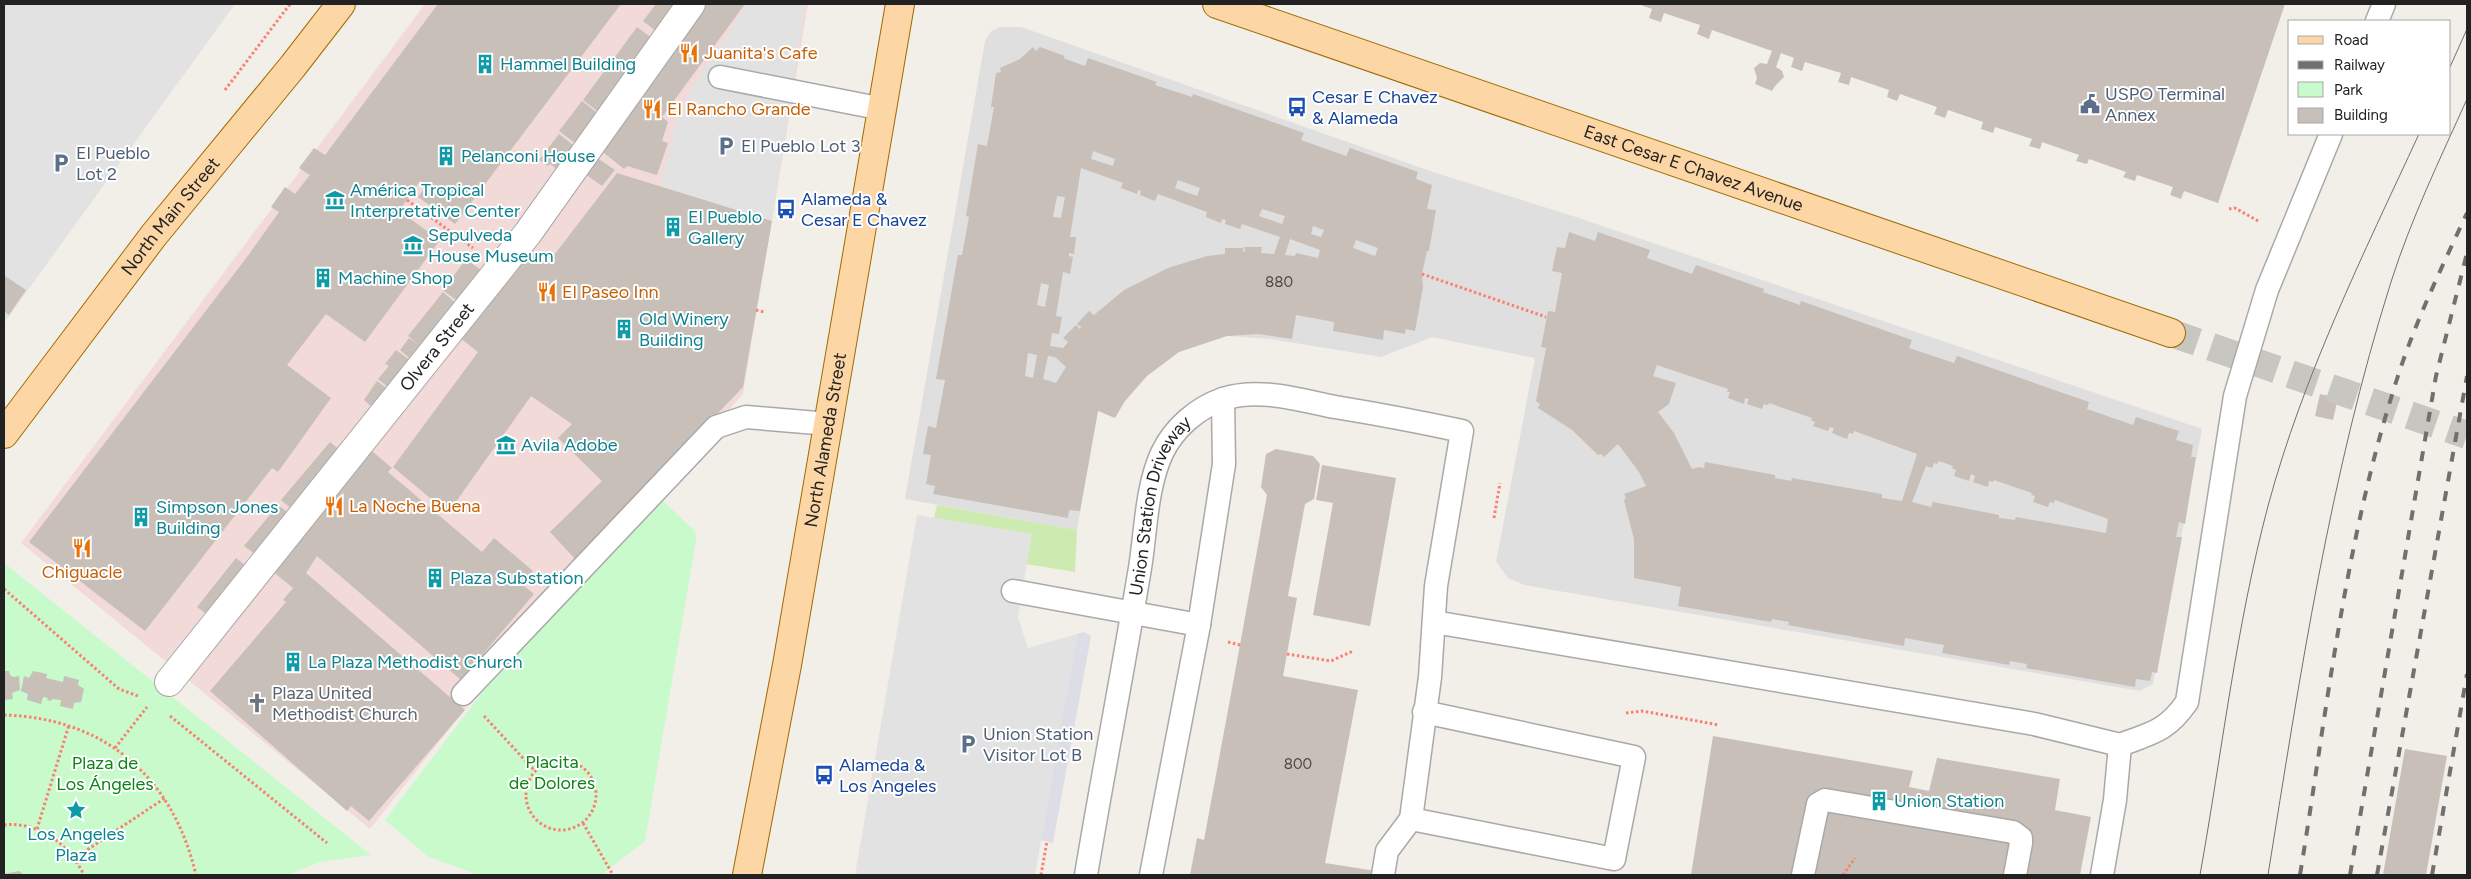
<svg xmlns="http://www.w3.org/2000/svg" width="2471" height="879" viewBox="0 0 2471 879" font-family="Figtree,sans-serif">
  <style>
    .residential { fill: #e0dfdf }
    .commercial { fill: #f2dad9 }
    .grass { fill: #cdebb0 }
    .park { fill: #c8facc }
    .parking { fill: #e2e2e2 }
    .plaza { fill: #dddde8 }
    .building { fill: #c7bfb8; fill-rule: evenodd }
    .lines { fill: none; stroke-linecap: round; stroke-linejoin: round }
    .primary-tunnel { stroke: #c8c6c1; stroke-width: 28; stroke-dasharray: 28 14; stroke-linecap: butt }
    .lane-casing { stroke: #a9a9a9; stroke-width: 25 }
    .street-casing { stroke: #a9a9a9; stroke-width: 30 }
    .primary-casing { stroke: #a06b00; stroke-width: 30 }
    .path { stroke: #fa8072; stroke-width: 3; stroke-dasharray: 2.5 2.5; stroke-linecap: butt }
    .lane { stroke: #fff; stroke-width: 22 }
    .street { stroke: #fff; stroke-width: 28 }
    .primary { stroke: #fcd6a4; stroke-width: 28 }
    .tram { stroke: #707070; stroke-width: 1 }
    .rail { stroke: #707070; stroke-width: 4; stroke-dasharray: 10 10; stroke-linecap: butt }
    .labels { text-anchor: middle; dominant-baseline: central; stroke-width: 4; stroke-linejoin: round; paint-order: stroke }
    .number-label { font-size: 15px; fill: #4b4948 }
    .food-label { font-size: 18px; fill: #c56008; stroke: #fff; text-anchor: start }
    .culture-label { font-size: 18px; fill: #0d838f; stroke: #fff; text-anchor: start }
    .service-label { font-size: 18px; fill: #4e5e75; stroke: #fff; text-anchor: start }
    .transit-label { font-size: 18px; fill: #164399; stroke: #fff; text-anchor: start }
    .street-label { font-size: 18px; fill: #222; stroke: #fff }
    .worship-label { font-size: 18px; fill: #5b616d; stroke: #fff; text-anchor: start }
    .park-label { font-size: 18px; fill: #0c8416; stroke: #fff }
  </style>
  <rect width="100%" height="100%" fill="#f2efe9"/>
  <!-- residential -->
  <path class="residential" d="M1000 27H1021L1433 172 1579 218 2202 429 2153 684 2140 691 1524 585 1508 578 1496 562 1535 358 1432 337 1381 357 1270 339 1227 336 1186 345 1098 411 1077 530 905 499 985 41 990 32Z"/>
  <!-- commercial -->
  <path class="commercial" d="M425 4H808L743 394 485 684 370 829 21 543Z"/>
  <!-- grass -->
  <path class="grass" d="M937 505 1077 530 1075 572 1026 564 1031 534 934 518Z"/>
  <!-- park -->
  <path class="park" d="M662 500 695 531 696 540 645 841 601 875H478L427 856 385 820 488 685Z
    M4 563 371 855 320 862 288 875H4Z"/>
  <!-- parking -->
  <path class="parking" d="M4 4H235L4 323Z
    M747 4H805L772 221 660 186 680 107Z
    M917 515 1032 534 1018 617 1028 648 1077 634 1035 875H855Z"/>
  <!-- plaza -->
  <path class="plaza" d="M1084 632 1091 636 1053 843 1041 840 1077 634Z"/>
  <!-- building -->
  <path class="building" d="M438 4H621L455 224 418 197 426 186 420 181 399 211 440 240 365 342 326 314 287 365 331 398 278 472 272 468 145 631 29 542 247 257 279 212 271 207 285 187 295 194 310 175 299 168 314 148 325 155Z
    M656 4H685L662 36 643 21Z
    M702 4H745L662 117 668 122 662 141 668 143 657 175 627 166 624 169 598 148Z
    M1638 4H2285L2218 203 2184 191 2181 199 2170 195 2173 187 2137 175 2135 181 2123 177 2126 172 2089 159 2087 164 2076 161 2079 155 2042 142 2040 149 2029 146 2032 139 1995 127 1993 133 1981 129 1983 122 1948 110 1945 118 1934 114 1937 107 1900 94 1897 101 1887 97 1889 90 1851 77 1849 85 1838 82 1841 73 1805 62 1802 71 1791 67 1794 58 1781 53 1776 67 1782 71 1784 77 1775 86 1772 91 1755 84 1757 78 1754 68 1760 63 1767 64 1772 51 1712 30 1709 39 1697 34 1700 25 1664 13 1661 22 1649 18 1652 9Z
    M637 27 657 42 604 116 583 100Z
    M1033 47 1036 51 1040 47 1065 56 1063 58 1085 66 1088 58 1157 82 1155 85 1192 97 1193 94 1304 133 1301 140 1346 156 1350 148 1418 172 1416 179 1432 185 1427 209 1436 210 1429 251H1427L1422 274 1423 287 1415 331 1406 329 1405 334 1384 330 1383 340 1333 331 1334 322 1296 315 1292 339 1259 334 1227 336 1179 352 1147 376 1125 401 1115 418 1098 411 1080 511 1069 510 1068 518 933 494 935 486 926 484 931 455 923 454 928 426 936 428 945 380 936 379 958 255H962L969 217 966 216 978 144 987 146 994 107H991L996 73 1001 72 1000 68 1020 59ZM1093 151 1115 159 1113 166 1091 159ZM1081 168 1123 183 1121 188 1137 194 1138 190 1141 191 1140 195 1155 201 1158 194 1207 212 1206 217 1221 223 1222 219 1226 220 1225 224 1240 229 1242 224 1280 237 1274 254 1261 253 1262 247H1244L1245 252H1243V248H1225V254L1207 256 1168 268 1124 290 1094 315 1089 311 1077 324 1081 327 1080 329 1076 325 1063 338 1068 342 1063 348 1050 346 1052 333 1059 334 1062 317 1056 316 1063 272 1070 274 1073 257 1069 256V253L1074 254 1076 237H1070ZM1178 180 1200 188 1197 196 1175 188ZM1057 196 1065 197 1061 218 1053 217ZM1262 209 1285 216 1282 224 1259 216ZM1313 226 1324 230 1321 237 1311 234ZM1290 239 1320 250 1318 258 1296 253 1295 256 1285 255ZM1356 240 1378 248 1375 256 1353 248ZM1041 283 1049 285 1045 307 1037 305ZM1028 353 1037 355 1033 378 1025 376ZM1048 356 1055 357 1066 367 1056 383 1043 379Z
    M582 101 604 118 579 146 559 131Z
    M559 134 578 149 561 172 550 164 548 166 539 160Z
    M596 157 615 170 602 186 584 173Z
    M617 173 772 221 743 387 577 561 550 532 602 481 558 438 572 424 531 396 448 513 393 467 478 352 459 337 522 249 548 263Z
    M1569 232 1595 241 1598 232 1650 250 1647 258 1692 274 1696 265 1764 289 1763 292 1800 305 1801 301 1912 340 1909 348 1954 363 1957 356 2089 402 2087 409 2133 425 2136 417 2179 431 2176 440 2193 445 2191 457H2196L2185 524 2179 522 2176 537H2182L2157 673 2152 672 2150 681 2136 679 2135 687 2026 668 2027 664 2010 661 2009 665 1942 653 1944 645 1905 638 1904 646 1788 625 1789 622 1772 619 1771 622 1678 606 1681 587 1634 578V539L1624 500 1626 498 1624 494 1646 486 1639 472 1618 444 1604 457 1601 454 1598 455 1572 430 1538 408 1540 404 1536 401 1546 348 1541 347 1548 311 1555 312 1562 273 1552 271 1557 247 1565 248ZM1657 365 1728 389 1727 392H1730L1728 398 1744 404 1745 398 1749 399 1747 404 1762 409 1764 404 1768 405 1769 403 1812 418 1811 420 1815 422 1813 426 1828 431 1830 427 1834 428 1832 433 1847 439 1849 433 1853 434 1854 431 1917 454 1902 501 1882 498V494L1792 478 1791 481 1775 478V475L1705 462 1704 468 1699 467 1692 469 1674 433 1658 412 1669 404 1676 383 1653 376ZM1939 461 1953 466 1952 468 1956 470 1954 476 1969 481 1971 474 1975 476 1973 482 1988 487 1989 481 1993 482 1994 480 2032 493 2031 495 2035 496 2033 502 2048 507 2050 502 2054 503 2055 500 2108 519 2106 533 2016 517 2015 520 1999 518V515L1933 502 1931 507 1912 502 1926 466 1932 468 1934 463 1937 464Z
    M466 259 485 273 461 304 443 290Z
    M5 276 26 290 9 315 4 311Z
    M443 292 458 305 425 350 408 336Z
    M409 338 423 348 413 361 400 350Z
    M396 350 415 364 393 391 378 379 389 366 385 364Z
    M377 381 393 393 374 409 364 400Z
    M2320 394 2338 398 2333 420 2315 416Z
    M330 442 346 455 298 514 281 500Z
    M367 447 392 468 388 472 482 552 494 538 533 571 522 584 534 594 461 680 317 556 306 573 465 710 369 821 351 806 347 811 210 691 286 602 283 600 293 588 271 570Z
    M1276 449 1313 456 1320 464 1314 499 1305 504 1288 596 1297 598 1283 676 1358 690 1325 863 1376 871 1375 875H1190L1197 838 1204 840 1240 645 1267 495 1261 487 1266 454Z
    M1322 465 1396 478 1370 626 1313 615 1333 503 1316 500Z
    M278 505 295 518 262 559 244 546Z
    M236 558 253 571 216 621 197 607Z
    M4 671H9L10 675 13 677 19 676 20 690 12 693 13 699 4 700Z
    M33 671 47 674 46 678 63 682 64 676 79 680 78 685 84 689 81 702 74 703 73 709 60 706 61 700 52 699 51 701 47 700 48 698 43 697 41 704 27 700 28 694 21 691 24 676 29 678Z
    M1713 736 1913 771 1909 787 1929 791 1937 758 2060 779 2055 810 2091 817 2080 875H1691Z
    M2405 749 2447 756 2426 875H2383Z
    M19 871 24 875H4V874Z"/>
  <g class="lines">
    <!-- primary-tunnel -->
    <path class="primary-tunnel" d="M2171 333 2467 435"/>
    <defs>
      <g id="lane">
        <path d="M2377 21 2384 4"/>
        <path d="M720 77 883 109"/>
        <path d="M1013 591 1199 625"/>
        <path d="M1434 622 2034 724 2120 745 2115 800 2102 875"/>
        <path d="M463 694 716 427 746 417 829 424"/>
        <path d="M2120 745C2152 733 2167 731 2187 702L2235 396 2267 290 2331 134"/>
        <path d="M1411 819 1614 859 1634 757 1424 712"/>
        <path id="s1" d="M1086 875C1103 773 1123 671 1140 568 1146 531 1146 488 1162 453 1174 428 1197 408 1223 399 1259 387 1299 400 1335 407 1378 414 1420 422 1462 431L1436 586 1430 677 1411 819 1387 851 1383 875"/>
        <path d="M1151 875 1199 625 1224 464 1223 399"/>
        <path d="M1803 875 1818 804 1825 800 2013 832 2021 838V843L2015 875"/>
      </g>
      <g id="street">
        <path id="s2" d="M169 682 528 233 691 4"/>
      </g>
      <g id="primary">
        <path id="s3" d="M1217 4 2171 333"/>
        <path id="s4" d="M4 434 154 235 293 66 341 4"/>
        <path id="s5" d="M747 875 787 665 900 4"/>
      </g>
    </defs>
    <!-- lane casing -->
    <use href="#lane" class="lane-casing"/>
    <!-- street casing -->
    <use href="#street" class="street-casing"/>
    <!-- primary casing -->
    <use href="#primary" class="primary-casing"/>
    <!-- path -->
    <path class="path" d="M225 90 290 4
      M407 200 473 248
      M2229 209 2235 208 2260 222
      M1422 274 1546 317
      M756 310 764 312
      M1494 518 1500 483
      M4 589 119 689 138 696
      M1228 642 1240 645
      M1287 654 1331 661 1353 651
      M1626 713 1642 711 1719 725
      M4 715C105 718 173 777 196 875
      M170 716 327 843
      M484 716 535 771
      M115 748 147 707
      M526 795a35 35 0 1 1 70 0a35 35 0 1 1-70 0Z
      M583 823 613 875
      M4 825C40 821 69 845 84 875
      M37 829 69 725
      M75 858 165 798
      M1041 875 1047 841
      M1843 875 1855 858"/>
    <!-- lane -->
    <use href="#lane" class="lane"/>
    <!-- street -->
    <use href="#street" class="street"/>
    <!-- primary -->
    <use href="#primary" class="primary"/>
    <!-- tram -->
    <path class="tram" d="M2450 67 2467 29
      M2200 875C2222 752 2236 627 2268 506 2303 376 2363 255 2419 134
      M2268 875C2300 676 2330 475 2391 282 2411 219 2440 159 2467 99"/>
    <!-- rail -->
    <path class="rail" d="M2300 875C2327 710 2345 540 2397 379 2415 322 2442 267 2467 213
      M2350 875 2436 376 2467 253
      M2377 875 2467 376
      M2432 875 2467 674"/>
  </g>
  <!-- icons -->
  <defs>
    <symbol id="restaurant-bare" viewBox="-9 -9 18 18"><path d="M-5-6h1v4h1v-4h1v4h1v-4h1v5L-1.5 .5V6h-2V.5L-5-1ZM5-6V6H3V1.5H1.5Q1.5-4 5-6Z" fill="#e8710a" stroke="#fff" stroke-width="2.5" paint-order="stroke"/></symbol>
    <symbol id="building-bare" viewBox="-9 -9 18 18"><path d="M-4-6H4V6H1V3H-1V6H-4ZM-2.5-4.3h1.7v1.8h-1.7ZM.8-4.3h1.7v1.8H.8ZM-2.5-1h1.7V.8h-1.7ZM.8-1h1.7V.8H.8Z" fill="#0f9aa8" stroke="#fff" stroke-width="2.5" paint-order="stroke"/></symbol>
    <symbol id="civic-bare" viewBox="-9 -9 18 18"><path d="M-.6-6.5H3V-4.5H.6V-3L4-1V1h2V6H-6V1h2V-1L-.6-3ZM-1.2 2.5V6h2.4V2.5Z" fill="#5c6f8a" stroke="#fff" stroke-width="2.5" paint-order="stroke"/></symbol>
    <symbol id="bus-bare" viewBox="-9 -9 18 18"><path d="M-5-6H5V4H4V6H2V4H-2V6H-4V4H-5ZM-3.5-4V0h7V-4ZM-3.5 1.2v1.5H-2V1.2ZM2 1.2v1.5H3.5V1.2Z" fill="#1a4fb4" stroke="#fff" stroke-width="2.5" paint-order="stroke"/></symbol>
    <symbol id="parking-bare" viewBox="-9 -9 18 18"><path d="M-3.5-5.5H1a3.5 3.5 0 0 1 0 7H-1V5.5H-3.5ZM-1-3.4V-.6H.8a1.4 1.4 0 0 0 0-2.8Z" fill="#5c6f8a" stroke="#fff" stroke-width="2.5" paint-order="stroke"/></symbol>
    <symbol id="museum-bare" viewBox="-9 -9 18 18"><path d="M0-6L6-3V-2H-6V-3ZM-5-1h2V3h-2ZM-1-1h2V3h-2ZM3-1h2V3H3ZM-6 4H6V6H-6Z" fill="#0f9aa8" stroke="#fff" stroke-width="2.5" paint-order="stroke"/></symbol>
    <symbol id="church-bare" viewBox="-9 -9 18 18"><path d="M-1.2-6h2.4v3.5h3.3v2.4h-3.3V6h-2.4V-.1h-3.3v-2.4h3.3Z" fill="#6b7280" stroke="#fff" stroke-width="2.5" paint-order="stroke"/></symbol>
    <symbol id="sight-bare" viewBox="-9 -9 18 18"><path d="M0-6L1.8-2.2L6-1.7L2.9 1.2L3.7 5.4L0 3.3L-3.7 5.4L-2.9 1.2L-6-1.7L-1.8-2.2Z" fill="#0f9aa8" stroke="#fff" stroke-width="2.5" paint-order="stroke"/></symbol>
  </defs>
  <g fill-rule="evenodd">
    <use href="#restaurant-bare" x="675" y="39" width="28" height="28"/>
    <use href="#building-bare" x="471" y="50" width="28" height="28"/>
    <use href="#civic-bare" x="2076" y="90" width="28" height="28"/>
    <use href="#bus-bare" x="1283" y="93" width="28" height="28"/>
    <use href="#restaurant-bare" x="638" y="95" width="28" height="28"/>
    <use href="#parking-bare" x="712" y="132" width="28" height="28"/>
    <use href="#building-bare" x="432" y="142" width="28" height="28"/>
    <use href="#parking-bare" x="47" y="149" width="28" height="28"/>
    <use href="#museum-bare" x="321" y="186" width="28" height="28"/>
    <use href="#bus-bare" x="772" y="195" width="28" height="28"/>
    <use href="#building-bare" x="659" y="213" width="28" height="28"/>
    <use href="#museum-bare" x="399" y="231" width="28" height="28"/>
    <use href="#building-bare" x="309" y="264" width="28" height="28"/>
    <use href="#restaurant-bare" x="533" y="278" width="28" height="28"/>
    <use href="#building-bare" x="610" y="315" width="28" height="28"/>
    <use href="#museum-bare" x="492" y="431" width="28" height="28"/>
    <use href="#restaurant-bare" x="320" y="492" width="28" height="28"/>
    <use href="#building-bare" x="127" y="503" width="28" height="28"/>
    <use href="#restaurant-bare" x="68" y="534" width="28" height="28"/>
    <use href="#building-bare" x="421" y="564" width="28" height="28"/>
    <use href="#building-bare" x="279" y="648" width="28" height="28"/>
    <use href="#church-bare" x="243" y="689" width="28" height="28"/>
    <use href="#parking-bare" x="954" y="730" width="28" height="28"/>
    <use href="#bus-bare" x="810" y="761" width="28" height="28"/>
    <use href="#building-bare" x="1865" y="787" width="28" height="28"/>
    <use href="#sight-bare" x="62" y="796" width="28" height="28"/>
  </g>
  <g class="labels">
    <!-- number labels -->
    <g class="number-label">
      <text x="1279" y="282">880</text>
      <text x="1298" y="764">800</text>
    </g>
    <!-- food labels -->
    <g class="food-label">
      <text x="704" y="53">Juanita's Cafe</text>
      <text x="667" y="109">El Rancho Grande</text>
      <text x="562" y="292">El Paseo Inn</text>
      <text x="349" y="506">La Noche Buena</text>
      <text x="82" y="572" text-anchor="middle">Chiguacle</text>
    </g>
    <!-- culture labels -->
    <g class="culture-label">
      <text x="500" y="64">Hammel Building</text>
      <text x="461" y="156">Pelanconi House</text>
      <text x="350" y="190">América Tropical<tspan x="350" dy="21">Interpretative Center</tspan></text>
      <text x="688" y="217">El Pueblo<tspan x="688" dy="21">Gallery</tspan></text>
      <text x="428" y="235">Sepulveda<tspan x="428" dy="21">House Museum</tspan></text>
      <text x="338" y="278">Machine Shop</text>
      <text x="639" y="319">Old Winery<tspan x="639" dy="21">Building</tspan></text>
      <text x="521" y="445">Avila Adobe</text>
      <text x="156" y="507">Simpson Jones<tspan x="156" dy="21">Building</tspan></text>
      <text x="450" y="578">Plaza Substation</text>
      <text x="308" y="662">La Plaza Methodist Church</text>
      <text x="1894" y="801">Union Station</text>
      <text x="76" y="834" text-anchor="middle">Los Angeles<tspan x="76" dy="21">Plaza</tspan></text>
    </g>
    <!-- service labels -->
    <g class="service-label">
      <text x="2105" y="94">USPO Terminal<tspan x="2105" dy="21">Annex</tspan></text>
      <text x="741" y="146">El Pueblo Lot 3</text>
      <text x="76" y="153">El Pueblo<tspan x="76" dy="21">Lot 2</tspan></text>
      <text x="983" y="734">Union Station<tspan x="983" dy="21">Visitor Lot B</tspan></text>
    </g>
    <!-- transit labels -->
    <g class="transit-label">
      <text x="1312" y="97">Cesar E Chavez<tspan x="1312" dy="21">&amp; Alameda</tspan></text>
      <text x="801" y="199">Alameda &amp;<tspan x="801" dy="21">Cesar E Chavez</tspan></text>
      <text x="839" y="765">Alameda &amp;<tspan x="839" dy="21">Los Angeles</tspan></text>
    </g>
    <!-- street labels -->
    <g class="street-label">
      <text stroke="none"><textPath href="#s3" startOffset="504">East Cesar E Chavez Avenue</textPath></text>
      <text stroke="none"><textPath href="#s4" startOffset="274">North Main Street</textPath></text>
      <text stroke="none"><textPath href="#s2" startOffset="429">Olvera Street</textPath></text>
      <text stroke="none"><textPath href="#s5" startOffset="442">North Alameda Street</textPath></text>
      <text stroke="none"><textPath href="#s1" startOffset="378">Union Station Driveway</textPath></text>
    </g>
    <!-- worship labels -->
    <g class="worship-label">
      <text x="272" y="693">Plaza United<tspan x="272" dy="21">Methodist Church</tspan></text>
    </g>
    <!-- park labels -->
    <g class="park-label">
      <text x="552" y="762">Placita<tspan x="552" dy="21">de Dolores</tspan></text>
      <text x="105" y="763">Plaza de<tspan x="105" dy="21">Los Ángeles</tspan></text>
    </g>
  </g>
  <!-- border -->
  <rect width="2471" height="879" fill="none" stroke="#222222" stroke-width="10"/>
  <!-- legend -->
  <rect x="2288" y="20" width="162" height="115" fill="#ffffff" stroke="#a7a7a7"/>
  <rect x="2298" y="36" width="25" height="8" fill="#fcd6a4" stroke="#a7a7a7"/>
  <text x="2334" y="45" font-size="15" fill="#222222">Road</text>
  <rect x="2298" y="61" width="25" height="8" fill="#707070" stroke="#a7a7a7"/>
  <text x="2334" y="70" font-size="15" fill="#222222">Railway</text>
  <rect x="2298" y="82" width="25" height="15" fill="#c8facc" stroke="#a7a7a7"/>
  <text x="2334" y="95" font-size="15" fill="#222222">Park</text>
  <rect x="2298" y="108" width="25" height="15" fill="#c7bfb8" stroke="#a7a7a7"/>
  <text x="2334" y="120" font-size="15" fill="#222222">Building</text>
</svg>
